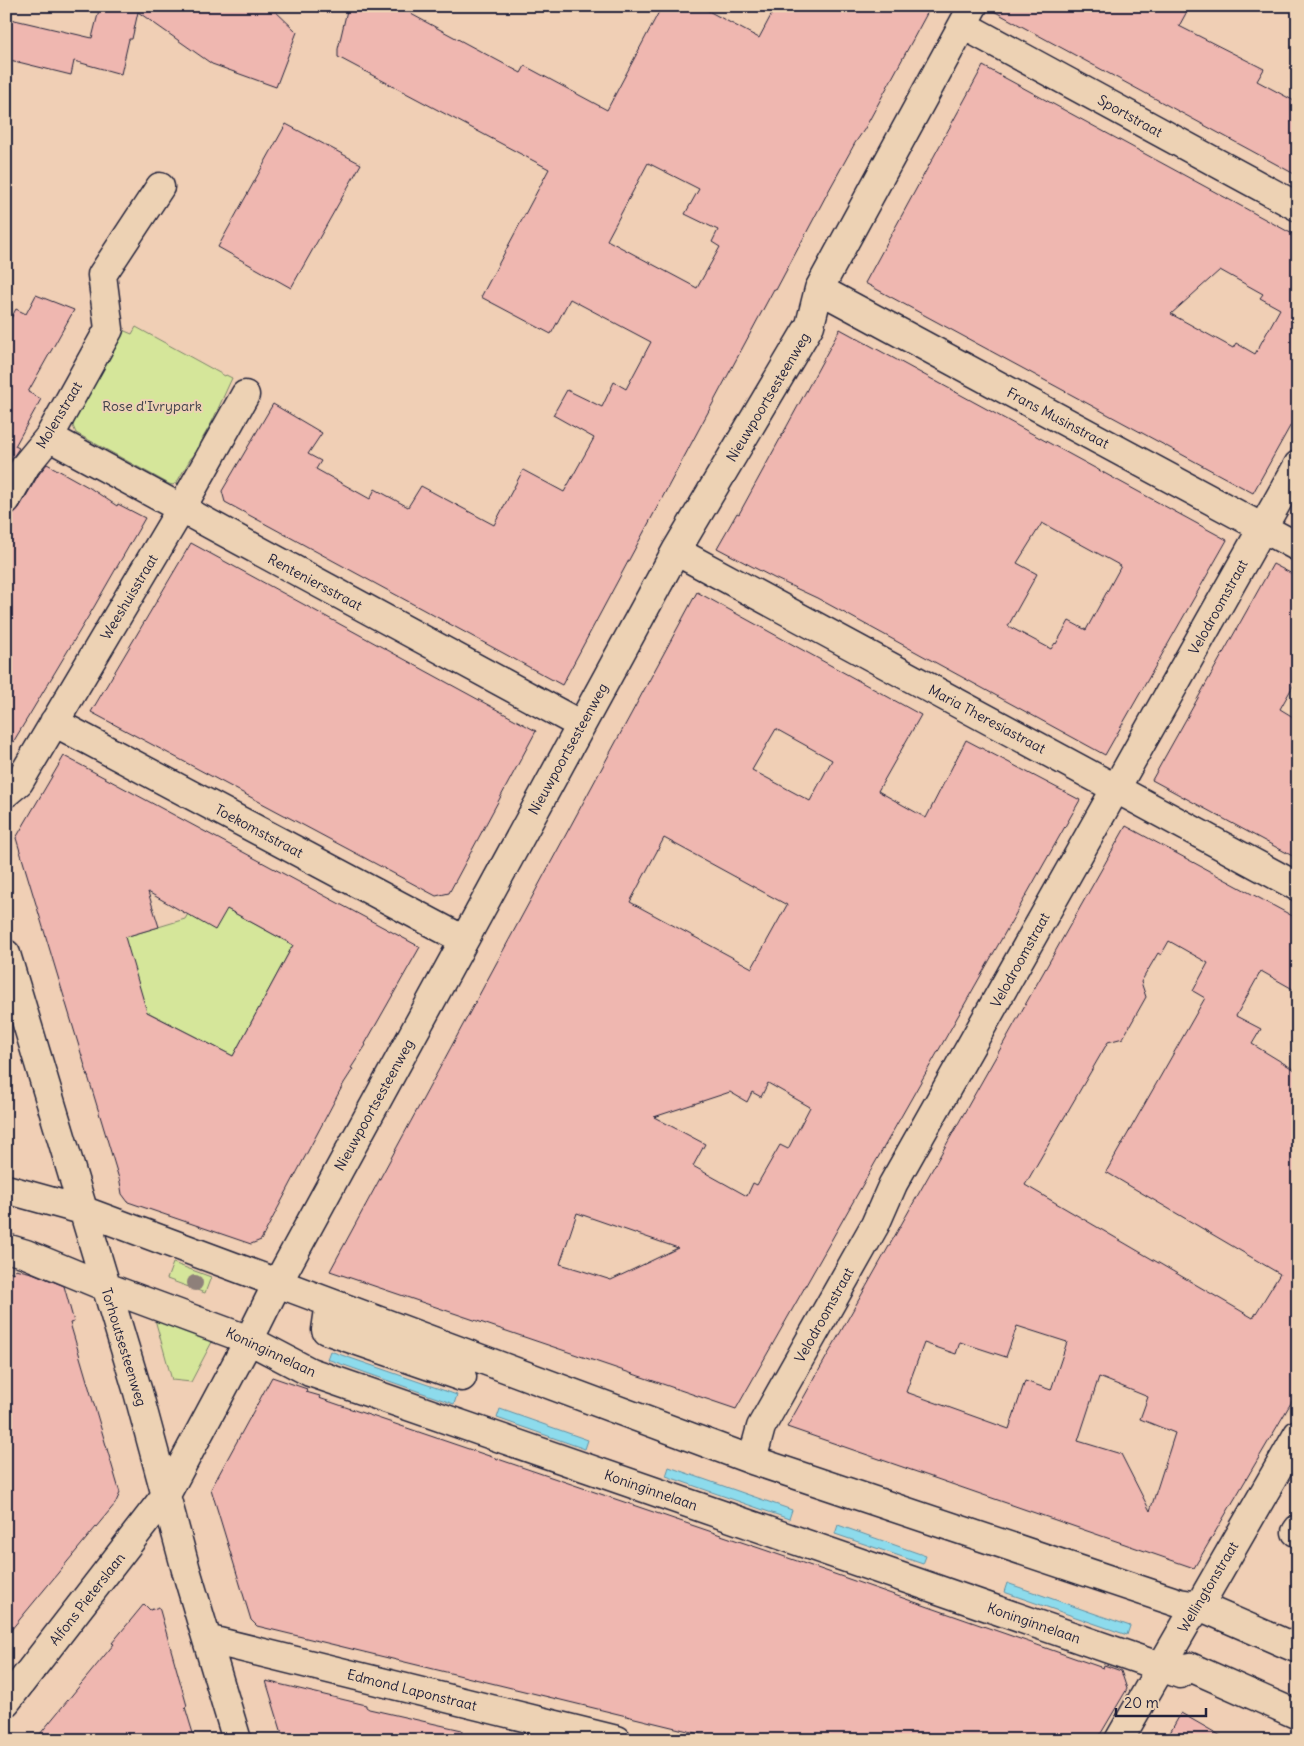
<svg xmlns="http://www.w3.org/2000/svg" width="1304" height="1746" viewBox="0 0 1304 1746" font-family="Delius,sans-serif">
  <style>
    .green { fill: #d5e69a; stroke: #7c846a }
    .water { fill: #8ddbec; stroke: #6291a5 }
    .building { fill: #efb7b0; stroke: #22223b; fill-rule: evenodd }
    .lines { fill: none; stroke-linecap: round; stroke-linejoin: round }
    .minor-casing { stroke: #22223b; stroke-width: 31 }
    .minor { stroke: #edd2b4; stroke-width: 28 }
    .tree { fill: #8e807a }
    .labels { text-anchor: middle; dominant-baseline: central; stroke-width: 4; stroke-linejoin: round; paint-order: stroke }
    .street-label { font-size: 14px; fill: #22223b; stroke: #edd2b4 }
    .park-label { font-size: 14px; fill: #3d3f49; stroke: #edd2b4 }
  </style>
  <rect width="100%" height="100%" fill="#f0cfb5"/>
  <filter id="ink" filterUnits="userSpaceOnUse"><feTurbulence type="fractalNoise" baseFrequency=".02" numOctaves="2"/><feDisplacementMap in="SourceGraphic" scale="10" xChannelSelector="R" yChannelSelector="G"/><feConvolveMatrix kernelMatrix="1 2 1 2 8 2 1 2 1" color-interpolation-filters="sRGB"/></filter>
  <g filter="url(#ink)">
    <!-- green -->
    <path class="green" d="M136 327 225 376 226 375 232 378 212 422 177 482 173 485 169 484 76 433 73 426 74 422 118 341 120 329 132 334Z
      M227 909 293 945 233 1056 138 1007 125 937 185 919 188 914Z
      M173 1263 211 1277 205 1293 167 1279Z
      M154 1316 214 1338 191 1382 172 1380Z"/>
    <!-- water -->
    <path class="water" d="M330 1351 457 1395 454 1404 327 1359Z
      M500 1409 588 1440 585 1449 497 1418Z
      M669 1467 792 1510 789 1519 666 1476Z
      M838 1525 926 1556 923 1564 835 1534Z
      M1007 1583 1130 1626 1127 1635 1004 1592Z"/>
    <!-- building -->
    <path class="building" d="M100 6H270L297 32 276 87 212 64 138 12 132 39H129L121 74 74 61 71 75 6 59V18L92 38Z
      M348 6H413L411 14 521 73 525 66 607 110 662 6H699L759 38 776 6H931L864 130 855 143 828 192 776 290 774 289 562 685 225 502 222 491 273 404 322 433 308 454 321 461 316 469 370 499 375 489 408 507 421 486 494 525 523 470 564 492 594 438 553 415 567 390 602 407 614 382 626 389 651 342 570 299 551 334 481 297 549 169 338 57V49ZM648 163 699 189 685 214 718 230 712 242 720 247 697 288 607 240Z
      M989 6H1190L1179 26 1264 69 1257 81 1298 103V176L988 8Z
      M983 66 1298 237V412L1253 493 865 283ZM1220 270 1263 294 1260 298 1280 309 1255 354 1236 343 1233 348 1171 314Z
      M286 124 361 164 291 288 218 247Z
      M36 295 74 310 28 392 41 399 15 446 19 448 6 468V327L16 309 26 314Z
      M840 329 1227 540 1105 755 817 598 774 578 717 548 737 513 739 514ZM1042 523 1121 566 1086 630 1069 621 1056 644 1055 643 1051 649 1008 626 1037 574 1017 563Z
      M47 464 90 488 117 506 118 504 145 518 94 607 6 754V516L13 514 19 508 39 474Z
      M191 543 536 731 449 893 436 896 91 712Z
      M1273 564 1298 577V677L1280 709 1298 720V859L1152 780Z
      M697 592 921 715 878 791 926 818 966 740 1080 800 736 1409 330 1271ZM776 729 832 760 810 801 752 770ZM664 838 787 905 752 968 630 902ZM768 1083 810 1107 788 1149 780 1145 757 1185 753 1183 747 1196 693 1166 705 1144 654 1117 730 1092 747 1102 752 1092 761 1097ZM577 1213 678 1248 611 1280 580 1270 560 1264Z
      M64 756 420 947 365 1044 366 1045 351 1068 353 1069 344 1083 261 1240 251 1244 128 1202 122 1194 120 1182 16 838ZM148 892 215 930 227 909 293 945 233 1056 147 1012 125 937 159 927Z
      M1126 826 1298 919V992L1261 971 1236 1016 1261 1029 1252 1044 1298 1072V1391L1194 1568 787 1427ZM1169 941 1208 963 1193 991 1205 998 1106 1172 1280 1274 1253 1318 1025 1185 1108 1042 1123 1038 1146 997 1141 982 1158 953 1161 955ZM1017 1326 1067 1342 1051 1390 1025 1381 1009 1429 906 1392 924 1343 956 1354 960 1342 1006 1357ZM1099 1377 1148 1397 1140 1419 1175 1433 1150 1511 1121 1454 1078 1441Z
      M15 1269 32 1273 64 1286 74 1322 70 1323 120 1493 115 1504 6 1636V1270L14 1273Z
      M272 1377 307 1389 306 1392 320 1396 319 1398 800 1562 1103 1668 1104 1665 1121 1671 1127 1689 1097 1740H725L257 1626 251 1620 211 1489Z
      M144 1604 150 1610 159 1607 187 1706 185 1707 195 1740H35L114 1644 112 1643Z
      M266 1681 366 1705V1707L369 1709 462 1730 461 1740H284Z
      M1181 1713 1228 1740H1166Z"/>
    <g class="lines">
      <defs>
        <path id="minor" d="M963 25 1298 207
          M819 289 1298 547
          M49 437 581 725
          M6 500 26 465 49 437 109 329 102 275 160 187
          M676 551 1298 887
          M54 722 464 940
          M6 793 19 782 181 509 245 395
          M6 954 138 1392 186 1570 237 1740
          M6 1189 82 1210 752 1460 1179 1603 1199 1606 1298 1649
          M6 1248 26 1254 106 1287 249 1340 310 1372 1161 1667 1180 1674 1190 1667 1298 1715
          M330 1303 326 1330 462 1377
          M752 1460 761 1427 875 1225 893 1184 1298 465
          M1296 1532 1298 1529
          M207 1639 617 1740
          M6 1702 166 1495 249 1340 277 1284 676 551 810 325 819 289 973 6
          M1119 1740 1187 1622 1199 1606 1298 1434"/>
      </defs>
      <!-- minor casing -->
      <use href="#minor" class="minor-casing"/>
      <!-- minor -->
      <use href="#minor" class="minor"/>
    </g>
    <!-- trees -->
    <circle class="tree" cx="195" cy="1283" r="8"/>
  </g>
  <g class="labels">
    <!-- street labels -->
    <g class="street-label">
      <text transform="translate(1130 116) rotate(29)">Sportstraat</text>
      <text transform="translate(768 397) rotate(-59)">Nieuwpoortsesteenweg</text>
      <text transform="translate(59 415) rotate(-59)">Molenstraat</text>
      <text transform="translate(1058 418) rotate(28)">Frans Musinstraat</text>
      <text transform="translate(315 582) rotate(28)">Renteniersstraat</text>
      <text transform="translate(129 597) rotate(-59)">Weeshuisstraat</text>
      <text transform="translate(1218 607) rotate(-61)">Velodroomstraat</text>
      <text transform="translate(987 719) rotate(28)">Maria Theresiastraat</text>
      <text transform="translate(568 749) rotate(-61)">Nieuwpoortsesteenweg</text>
      <text transform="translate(259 831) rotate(28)">Toekomststraat</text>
      <text transform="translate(1020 960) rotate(-61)">Velodroomstraat</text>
      <text transform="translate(374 1105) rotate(-61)">Nieuwpoortsesteenweg</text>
      <text transform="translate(824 1315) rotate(-61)">Velodroomstraat</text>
      <text transform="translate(124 1347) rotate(73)">Torhoutsesteenweg</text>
      <text transform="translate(271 1352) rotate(25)">Koninginnelaan</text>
      <text transform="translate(651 1490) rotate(19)">Koninginnelaan</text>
      <text transform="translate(1208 1587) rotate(-59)">Wellingtonstraat</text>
      <text transform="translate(87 1599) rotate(-52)">Alfons Pieterslaan</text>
      <text transform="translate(1034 1623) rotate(19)">Koninginnelaan</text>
      <text transform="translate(412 1690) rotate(14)">Edmond Laponstraat</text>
    </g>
    <!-- park labels -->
    <g class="park-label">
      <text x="152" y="406">Rose d'Ivrypark</text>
    </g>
  </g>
  <!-- margin -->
  <rect width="1304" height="1746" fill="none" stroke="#edd2b4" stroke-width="25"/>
  <rect x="12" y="12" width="1279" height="1721" fill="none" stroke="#22223b" stroke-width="2" filter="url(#ink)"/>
  <!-- scale -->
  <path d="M1116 1708v8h90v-8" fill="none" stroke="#22223b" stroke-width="2.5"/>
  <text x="1124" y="1708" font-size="15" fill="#22223b" stroke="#edd2b4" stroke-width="4" paint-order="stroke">20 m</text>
</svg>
